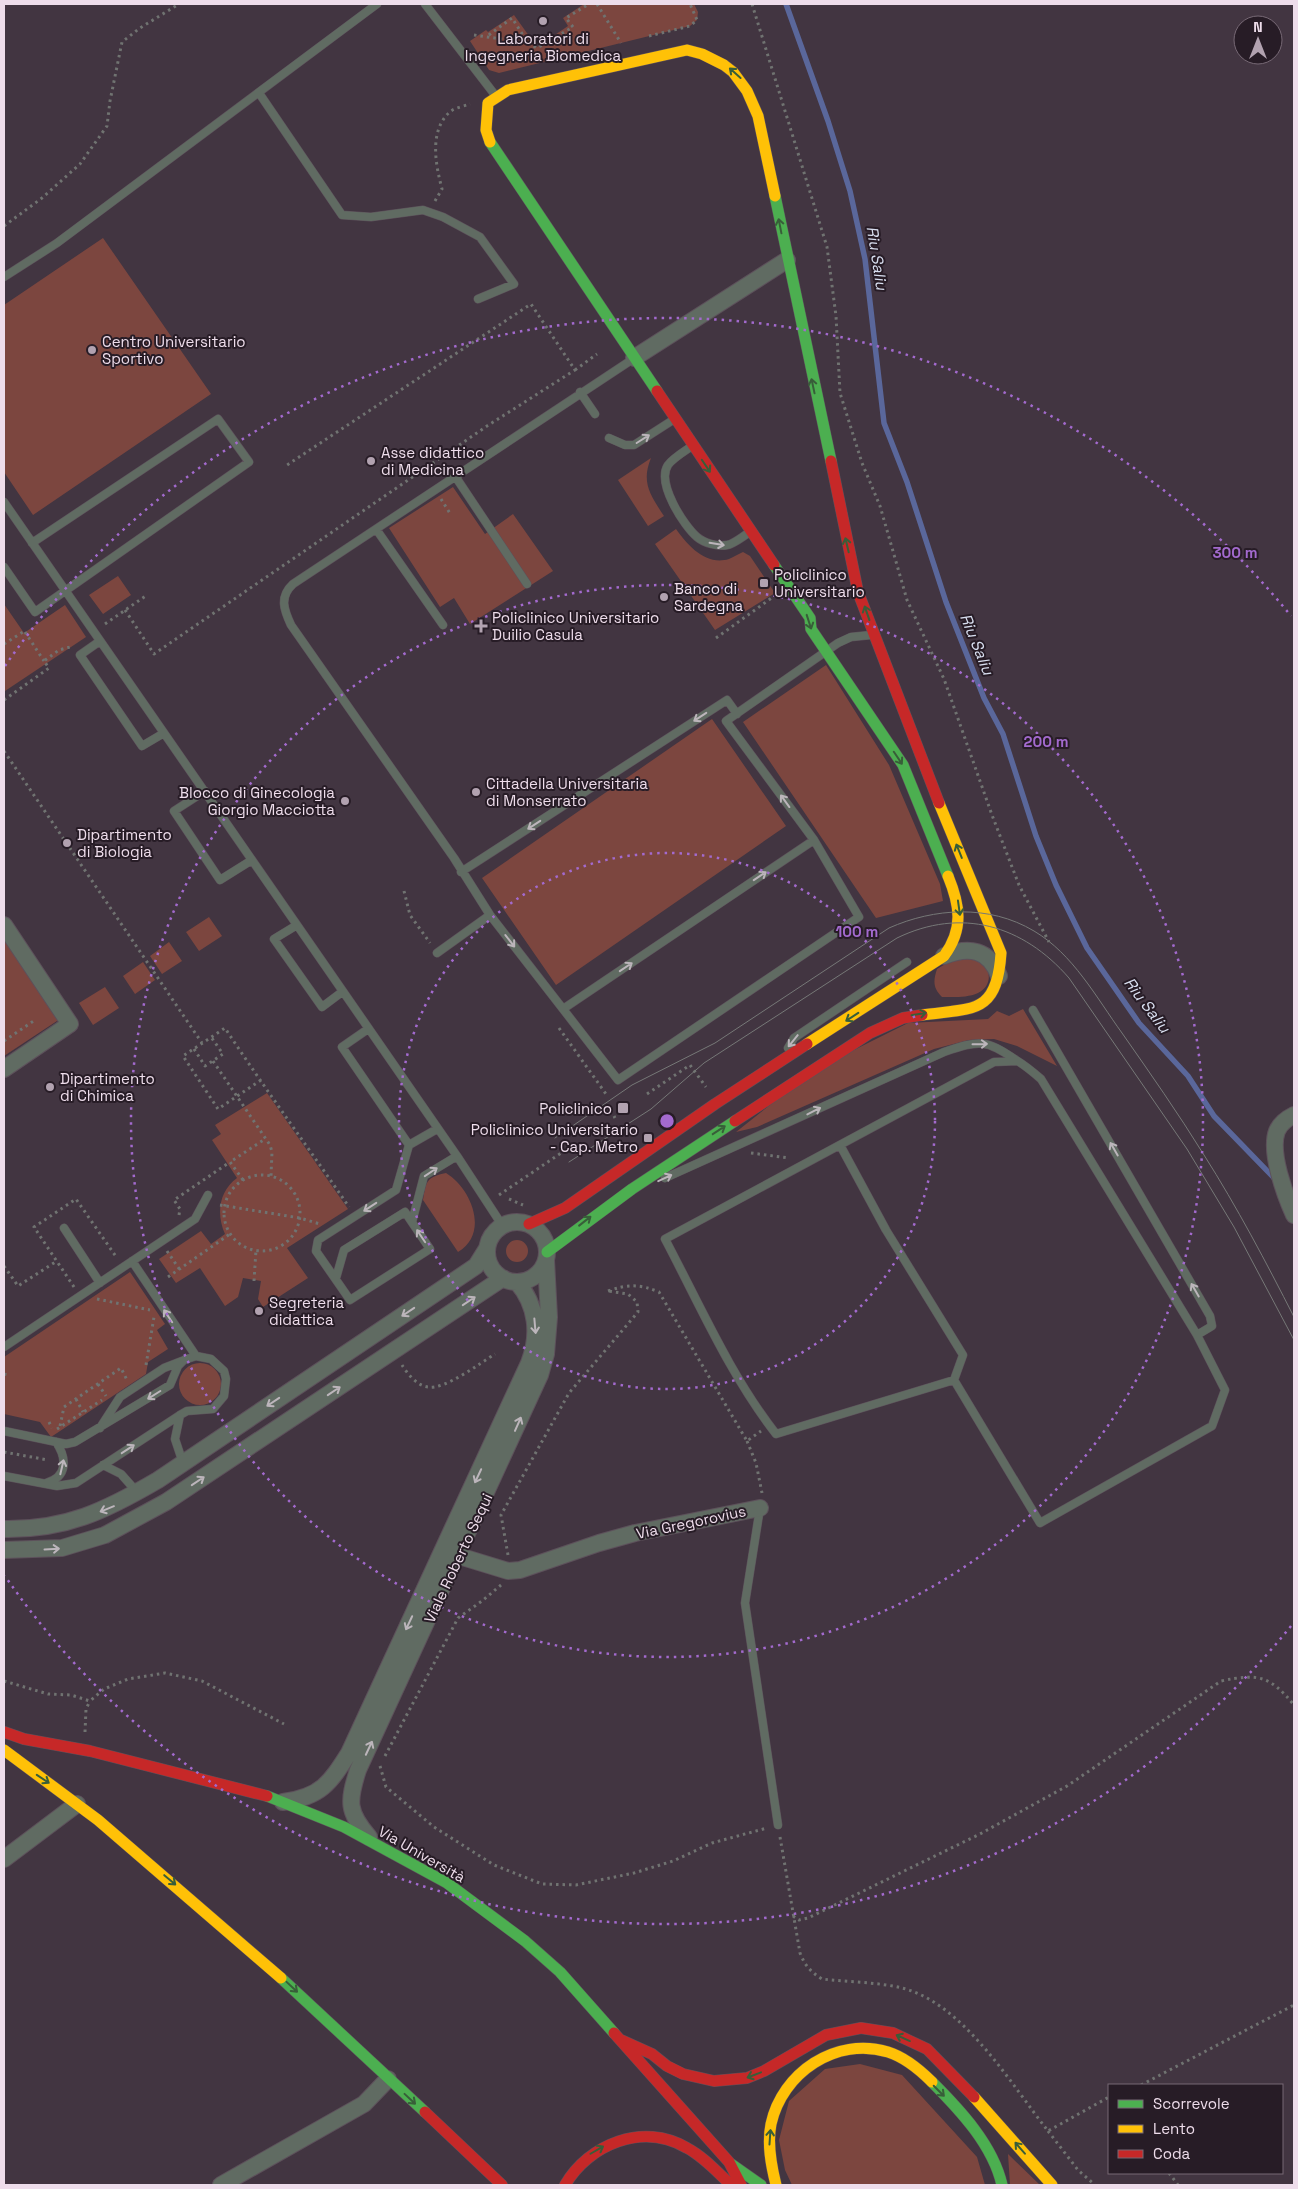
<svg xmlns="http://www.w3.org/2000/svg" width="1298" height="2189" viewBox="0 0 1298 2189" font-family="'Space Grotesk',sans-serif">
  <style>
    .green { fill: #7c463f }
    .lines { fill: none; stroke-linecap: round; stroke-linejoin: round }
    .stream { stroke: #5a679b; stroke-width: 5.5 }
    .lane-casing { stroke: #5d515b; stroke-width: 9 }
    .street-casing { stroke: #5d515b; stroke-width: 18 }
    .fast-casing { stroke: #5d515b; stroke-width: 12 }
    .slow-casing { stroke: #5d515b; stroke-width: 12 }
    .jam-casing { stroke: #5d515b; stroke-width: 12 }
    .path { stroke: #707371; stroke-width: 3; stroke-dasharray: 2.5 4; stroke-linecap: butt }
    .lane { stroke: #606b62; stroke-width: 8 }
    .street { stroke: #606b62; stroke-width: 16 }
    .fast { stroke: #4caf50; stroke-width: 11 }
    .slow { stroke: #ffc107; stroke-width: 11 }
    .jam { stroke: #c62828; stroke-width: 11 }
    .tram { stroke: #767877; stroke-width: 1 }
    .oneway { stroke: #385e39 }
    .oneway2 { stroke: #bcb5bb }
    .ring { fill: none; stroke: #a36ace; stroke-width: 2.5; stroke-dasharray: 2.5 5 }
    .poi-dot { fill: #b2a2b0; stroke: #271c26; stroke-width: 2 }
    .labels { text-anchor: middle; dominant-baseline: central; stroke-width: 4; stroke-linejoin: round; paint-order: stroke }
    .poi-label { font-size: 15px; fill: #eeddeb; stroke: #271c26; text-anchor: start }
    .street-label { font-size: 15px; fill: #eeddeb; stroke: #271c26 }
    .water-label { font-size: 16px; font-style: italic; fill: #d8deef; stroke: #271c26 }
    .centre { fill: #a36ace; stroke: #271c26; stroke-width: 2.5 }
    .ring-label { font-size: 15px; text-anchor: middle; font-weight: bold; fill: #a36ace; stroke: #271c26; stroke-width: 4; stroke-linejoin: round; paint-order: stroke }
  </style>
  <rect width="100%" height="100%" fill="#423541"/>
  <!-- green -->
  <path class="green" d="M584 4H694L698 12 697 20 690 26 499 73 489 70 470 41 486 30 488 32 514 15 537 47 568 26 563 18Z
    M103 238 211 394 33 515 4 472V305Z
    M651 458C641 482 650 495 664 516L648 526 618 480Z
    M453 487 485 534 513 514 553 571 470 624 454 598 440 607 389 528Z
    M676 529C688 546 706 566 729 559 734 557 738 554 743 552L750 556 775 593 715 630 655 544Z
    M118 576 131 595 103 614 89 595Z
    M4 604 24 633 65 605 86 637 5 691Z
    M826 665 889 765 940 884 943 901 876 918 743 722Z
    M712 719 786 826 556 985 482 878Z
    M209 917 222 936 199 951 186 932Z
    M4 932 60 1019 4 1056Z
    M169 942 182 961 162 974 150 956Z
    M957 957C962 957 968 957 973 958 991 962 995 985 978 993 967 998 953 997 942 997 933 988 933 981 937 969Z
    M143 962 155 980 135 994 123 976Z
    M105 987 119 1008 93 1025 79 1003Z
    M1023 1009 1057 1066 1017 1046 994 1039 969 1040 934 1049 757 1127 736 1132 814 1070 908 1023 988 1019 997 1011 1009 1016Z
    M267 1093 348 1209 287 1248 308 1278 263 1307 258 1299 261 1281 243 1278 238 1297 225 1306 200 1268 176 1283 159 1259 201 1231 211 1244 225 1234C216 1214 219 1191 237 1178L212 1140 221 1134 215 1125Z
    M446 1173C471 1188 490 1233 458 1252L423 1200C426 1182 426 1177 446 1173Z
    M506 1251a11 11 0 1 1 22 0a11 11 0 1 1-22 0Z
    M130 1272 165 1324 157 1330 168 1349 148 1362 146 1374 51 1437 40 1422 4 1414V1357Z
    M179 1384a21 21 0 1 1 42 0a21 21 0 1 1-42 0Z
    M860 2064 902 2075 977 2157 985 2185H792L785 2170 779 2140 789 2101 825 2069Z
    M1008 2154 1040 2185H1010Z"/>
  <g class="lines">
    <!-- stream -->
    <path class="stream" d="M786 4 828 121 850 191 865 259 884 423 907 482 946 602 984 698 1003 734 1036 836 1056 885 1087 948 1139 1023 1188 1076 1214 1116 1275 1179"/>
    <defs>
      <path id="lane" d="M425 4 495 95
        M259 93 342 215 371 217 423 210 443 217 480 237 514 284 478 299
        M4 277 57 243 377 4
        M580 392 595 414
        M609 438 625 445H634L673 420
        M692 446C685 451 673 458 668 465 656 483 684 526 697 537 704 543 718 547 727 545 734 544 743 536 750 532
        M455 476 527 584
        M4 502 457 1156 502 1225
        M376 529 633 359
        M4 567 35 612 249 462 218 419 32 543
        M443 625 376 529 293 584C279 597 284 610 291 625L454 858 490 915 563 1009 814 840
        M100 641 80 655 142 746 164 733
        M205 791 174 811 220 880 252 860
        M461 872 727 700 737 714
        M297 925 274 939 322 1007 342 992
        M437 953 490 915
        M563 1009 618 1080 859 917 814 840 726 721 838 643 851 637 871 635
        M368 1029 342 1047 409 1145
        M788 1048 794 1038 907 962
        M1017 1061 994 1062 665 1239C700 1305 730 1375 776 1434L954 1380 1040 1523 1212 1426 1225 1390 1197 1335
        M840 1145 886 1230 963 1355 954 1380
        M665 1178 944 1052C980 1040 985 1039 1016 1060 1026 1066 1033 1072 1041 1079L1197 1335 1212 1326 1210 1316 1033 1010
        M412 1222 424 1176 457 1156
        M64 1228 100 1283
        M132 1261 196 1356
        M336 1278 344 1250 405 1212 430 1249 350 1300 316 1251 318 1240 396 1190 409 1145 437 1129
        M4 1347 195 1219 208 1195
        M180 1415 175 1439 183 1463
        M100 1428 120 1397 164 1368 182 1361
        M4 1431 66 1444 75 1442 170 1385 178 1366 184 1360 196 1356 211 1359 224 1371 226 1379 224 1396 213 1409 187 1411 180 1415 76 1483 57 1486 4 1476
        M103 1465 121 1474 137 1492
        M46 1483C68 1477 67 1458 56 1442
        M760 1508 745 1603 778 1825"/>
      <path id="street" d="M634 358 787 260
        M4 925 70 1024 4 1069
        M944 956C969 946 989 949 999 976
        M1294 1115C1288 1118 1280 1124 1277 1131 1269 1152 1285 1195 1294 1215
        M487 1252a30 30 0 1 1 60 0a30 30 0 1 1-60 0Z
        M4 1529C66 1530 105 1511 158 1480L476 1266 486 1250
        M4 1550 62 1548 105 1535 166 1502 503 1278
        M459 1556 508 1571 520 1570 599 1543 635 1533 760 1508
        M283 1802C321 1797 330 1783 349 1753L529 1363C540 1335 537 1305 517 1282
        M369 1837C347 1812 348 1801 358 1770L540 1375 546 1354 549 1317 546 1260
        M4 1859 77 1804
        M221 2185 364 2104 388 2079"/>
      <path id="fast" d="M490 142 657 391
        M775 196 831 461
        M774 565 810 618 811 629 903 765 948 876
        M547 1252 632 1189 735 1121
        M267 1796 344 1827 447 1883 525 1941 560 1972 614 2033
        M281 1978 425 2112
        M932 2082C960 2110 993 2145 1002 2185
        M731 2164 761 2185"/>
      <path id="slow" d="M490 142 486 130 488 103 508 90 687 50 702 54 724 65 733 72 747 91 758 116 775 196
        M922 1015C973 1008 997 1015 1001 953L939 803
        M807 1044 944 956C964 929 960 905 948 876
        M4 1750 98 1820 281 1978
        M974 2097 1052 2185
        M776 2185C771 2165 767 2144 771 2124 782 2073 836 2036 888 2052 904 2057 920 2070 932 2082"/>
      <path id="jam" d="M657 391 774 565
        M831 461 858 592 939 803
        M735 1121 870 1033 903 1018 922 1015
        M529 1224 565 1208 715 1104 807 1044
        M4 1732 24 1739 90 1751 267 1796
        M614 2033 729 2162 741 2185
        M621 2040 652 2054 667 2066 683 2074 714 2081 747 2078 764 2071 826 2035 861 2028 893 2033 927 2049 974 2097
        M425 2112 502 2185
        M565 2185C589 2144 643 2122 687 2148 704 2157 717 2172 731 2185"/>
    </defs>
    <!-- lane casing -->
    <use href="#lane" class="lane-casing"/>
    <!-- street casing -->
    <use href="#street" class="street-casing"/>
    <!-- fast casing -->
    <use href="#fast" class="fast-casing"/>
    <!-- slow casing -->
    <use href="#slow" class="slow-casing"/>
    <!-- jam casing -->
    <use href="#jam" class="jam-casing"/>
    <!-- path -->
    <path class="path" d="M597 4 621 43
      M752 4 827 247 836 316 840 393 862 463 880 506 907 600 944 679 992 815 1019 885 1049 942
      M474 35 528 43 512 18 486 37
      M649 36 690 26 697 20 690 4
      M528 43 537 48 573 27 566 18 589 4
      M435 201 442 189C436 166 428 130 451 111 455 108 464 106 470 104
      M4 226 42 198 80 164 107 126 110 101 122 42 140 28 179 4
      M575 370 597 354
      M441 499 451 515
      M125 610 154 654 487 426 575 370 531 304 284 467
      M105 624 147 595
      M25 632 44 661
      M716 638 773 597
      M4 644 23 632
      M4 700 49 668 44 661 59 650 70 647
      M4 751 202 1043
      M404 891 410 915 430 943
      M559 1028 606 1094
      M4 1041 35 1020
      M194 1049 205 1066 223 1054 211 1037
      M213 1061 270 1145 272 1152 271 1176
      M261 1080 218 1109 183 1056 225 1028C265 1089 308 1147 349 1207
      M647 1094 690 1065 706 1087
      M614 1116 615 1118
      M630 1129 635 1136
      M751 1153 789 1158
      M224 1213a38 38 0 1 1 76 0a38 38 0 1 1-76 0Z
      M243 1180 230 1162 265 1139
      M499 1195 564 1151 563 1150
      M509 1199 523 1205
      M220 1205 300 1218 320 1224
      M179 1215 180 1209 174 1200 230 1162
      M167 1251 180 1270
      M4 1266 18 1286 57 1261
      M168 1277 230 1234
      M254 1281 256 1250
      M74 1287 34 1227 76 1199 117 1258
      M608 1291C628 1284 640 1284 659 1292L747 1441 761 1431
      M97 1299 150 1310
      M146 1365 154 1317
      M402 1365C407 1373 417 1386 428 1387 445 1390 480 1363 495 1354
      M4 1374 8 1375
      M98 1384 106 1396
      M76 1399 83 1412
      M49 1422 52 1428
      M60 1426 64 1407 121 1368 127 1380
      M57 1429 102 1400
      M747 1441 756 1463 762 1493
      M4 1452 48 1460
      M508 1555 501 1515 569 1393 638 1312 637 1302 628 1294 608 1291
      M4 1681 48 1694 71 1695 90 1701 104 1689 128 1679 165 1673 202 1681 284 1724
      M85 1732 86 1709 90 1701
      M385 1756 458 1618 482 1601 501 1585
      M380 1766 386 1787 434 1827 494 1865 542 1884 576 1885 634 1873 673 1861 712 1843 767 1828
      M780 1837 800 1953C805 1966 811 1972 822 1979 848 1982 877 1982 902 1988 963 2003 1011 2084 1048 2131L1109 2097
      M793 1916 799 1920 808 1918 980 1834 1067 1786 1221 1681C1259 1673 1270 1676 1294 1705
      M1141 2085 1294 2005
      M1048 2131 1078 2170 1095 2185
      M1169 2173 1178 2185"/>
    <!-- lane -->
    <use href="#lane" class="lane"/>
    <!-- street -->
    <use href="#street" class="street"/>
    <!-- fast -->
    <use href="#fast" class="fast"/>
    <!-- slow -->
    <use href="#slow" class="slow"/>
    <!-- jam -->
    <use href="#jam" class="jam"/>
    <!-- tram -->
    <path class="tram" d="M555 1138 632 1085 715 1043 889 928C934 908 989 904 1034 931 1073 954 1096 997 1122 1033 1150 1073 1178 1113 1204 1155 1237 1207 1266 1262 1294 1317
      M569 1162 651 1109 704 1063 897 938C961 907 1023 925 1069 978L1187 1149 1234 1227 1294 1340"/>
  </g>
  <!-- one-way arrows -->
  <defs><path id="oneway-shaft" d="M-6 0H5M1.5-3L5.5 0L1.5 3" fill="none" stroke-width="1.6" stroke-linecap="round" stroke-linejoin="round" transform="scale(1.25)"/></defs>
  <g class="oneway">
    <use href="#oneway-shaft" transform="translate(735 73) rotate(-138)"/>
    <use href="#oneway-shaft" transform="translate(780 226) rotate(-101)"/>
    <use href="#oneway-shaft" transform="translate(813 386) rotate(-102)"/>
    <use href="#oneway-shaft" transform="translate(706 466) rotate(56)"/>
    <use href="#oneway-shaft" transform="translate(847 545) rotate(-103)"/>
    <use href="#oneway-shaft" transform="translate(867 613) rotate(-109)"/>
    <use href="#oneway-shaft" transform="translate(809 622) rotate(72)"/>
    <use href="#oneway-shaft" transform="translate(898 758) rotate(56)"/>
    <use href="#oneway-shaft" transform="translate(959 851) rotate(-112)"/>
    <use href="#oneway-shaft" transform="translate(959 908) rotate(82)"/>
    <use href="#oneway-shaft" transform="translate(919 1014) rotate(-10)"/>
    <use href="#oneway-shaft" transform="translate(852 1017) rotate(147)"/>
    <use href="#oneway-shaft" transform="translate(719 1130) rotate(-33)"/>
    <use href="#oneway-shaft" transform="translate(585 1221) rotate(-38)"/>
    <use href="#oneway-shaft" transform="translate(43 1779) rotate(34)"/>
    <use href="#oneway-shaft" transform="translate(170 1880) rotate(40)"/>
    <use href="#oneway-shaft" transform="translate(292 1987) rotate(43)"/>
    <use href="#oneway-shaft" transform="translate(903 2038) rotate(-156)"/>
    <use href="#oneway-shaft" transform="translate(754 2075) rotate(159)"/>
    <use href="#oneway-shaft" transform="translate(939 2091) rotate(45)"/>
    <use href="#oneway-shaft" transform="translate(410 2099) rotate(43)"/>
    <use href="#oneway-shaft" transform="translate(770 2137) rotate(-86)"/>
    <use href="#oneway-shaft" transform="translate(1020 2148) rotate(-131)"/>
    <use href="#oneway-shaft" transform="translate(597 2150) rotate(-30)"/>
  </g>
  <g class="oneway2">
    <use href="#oneway-shaft" transform="translate(643 439) rotate(-32)"/>
    <use href="#oneway-shaft" transform="translate(717 544) rotate(9)"/>
    <use href="#oneway-shaft" transform="translate(700 717) rotate(147)"/>
    <use href="#oneway-shaft" transform="translate(785 801) rotate(-126)"/>
    <use href="#oneway-shaft" transform="translate(534 825) rotate(147)"/>
    <use href="#oneway-shaft" transform="translate(760 876) rotate(-34)"/>
    <use href="#oneway-shaft" transform="translate(510 941) rotate(52)"/>
    <use href="#oneway-shaft" transform="translate(626 967) rotate(-34)"/>
    <use href="#oneway-shaft" transform="translate(793 1041) rotate(129)"/>
    <use href="#oneway-shaft" transform="translate(980 1044) rotate(-1)"/>
    <use href="#oneway-shaft" transform="translate(814 1111) rotate(-27)"/>
    <use href="#oneway-shaft" transform="translate(1114 1149) rotate(-120)"/>
    <use href="#oneway-shaft" transform="translate(431 1172) rotate(-34)"/>
    <use href="#oneway-shaft" transform="translate(665 1178) rotate(-25)"/>
    <use href="#oneway-shaft" transform="translate(370 1207) rotate(147)"/>
    <use href="#oneway-shaft" transform="translate(421 1236) rotate(-124)"/>
    <use href="#oneway-shaft" transform="translate(1195 1290) rotate(-120)"/>
    <use href="#oneway-shaft" transform="translate(469 1301) rotate(-34)"/>
    <use href="#oneway-shaft" transform="translate(408 1312) rotate(146)"/>
    <use href="#oneway-shaft" transform="translate(168 1316) rotate(-124)"/>
    <use href="#oneway-shaft" transform="translate(535 1326) rotate(85)"/>
    <use href="#oneway-shaft" transform="translate(334 1391) rotate(-34)"/>
    <use href="#oneway-shaft" transform="translate(154 1395) rotate(148)"/>
    <use href="#oneway-shaft" transform="translate(273 1402) rotate(146)"/>
    <use href="#oneway-shaft" transform="translate(518 1424) rotate(-66)"/>
    <use href="#oneway-shaft" transform="translate(128 1449) rotate(-33)"/>
    <use href="#oneway-shaft" transform="translate(62 1467) rotate(-77)"/>
    <use href="#oneway-shaft" transform="translate(478 1476) rotate(115)"/>
    <use href="#oneway-shaft" transform="translate(198 1481) rotate(-34)"/>
    <use href="#oneway-shaft" transform="translate(107 1509) rotate(158)"/>
    <use href="#oneway-shaft" transform="translate(52 1549) rotate(-3)"/>
    <use href="#oneway-shaft" transform="translate(409 1623) rotate(115)"/>
    <use href="#oneway-shaft" transform="translate(369 1748) rotate(-65)"/>
  </g>
  <!-- distance rings -->
  <g class="ring">
    <circle cx="667" cy="1121" r="268"/>
    <circle cx="667" cy="1121" r="536"/>
    <path d="M1291 1626A803 803 0 0 1 5 1576M5 666A803 803 0 0 1 1291 616"/>
  </g>
  <!-- markers -->
  <g class="poi-dot">
    <circle cx="543" cy="21" r="5"/>
    <circle cx="92" cy="350" r="5"/>
    <circle cx="371" cy="461" r="5"/>
    <rect x="759" y="578" width="10" height="10" rx="2.5"/>
    <circle cx="664" cy="597" r="5"/>
    <path d="M478.5 618.5h5v5h5v5h-5v5h-5v-5h-5v-5h5z"/>
    <circle cx="476" cy="792" r="5"/>
    <circle cx="345" cy="801" r="5"/>
    <circle cx="67" cy="843" r="5"/>
    <circle cx="50" cy="1087" r="5"/>
    <rect x="617" y="1102" width="12" height="12" rx="2.5"/>
    <rect x="643" y="1133" width="10" height="10" rx="2.5"/>
    <circle cx="259" cy="1311" r="5"/>
  </g>
  <g class="labels">
    <!-- poi labels -->
    <g class="poi-label">
      <text x="543" y="38" text-anchor="middle">Laboratori di<tspan x="543" dy="17">Ingegneria Biomedica</tspan></text>
      <text x="102" y="341">Centro Universitario<tspan x="102" dy="17">Sportivo</tspan></text>
      <text x="381" y="452">Asse didattico<tspan x="381" dy="17">di Medicina</tspan></text>
      <text x="774" y="574">Policlinico<tspan x="774" dy="17">Universitario</tspan></text>
      <text x="674" y="588">Banco di<tspan x="674" dy="17">Sardegna</tspan></text>
      <text x="492" y="617">Policlinico Universitario<tspan x="492" dy="17">Duilio Casula</tspan></text>
      <text x="486" y="783">Cittadella Universitaria<tspan x="486" dy="17">di Monserrato</tspan></text>
      <text x="335" y="792" text-anchor="end">Blocco di Ginecologia<tspan x="335" dy="17">Giorgio Macciotta</tspan></text>
      <text x="77" y="834">Dipartimento<tspan x="77" dy="17">di Biologia</tspan></text>
      <text x="60" y="1078">Dipartimento<tspan x="60" dy="17">di Chimica</tspan></text>
      <text x="612" y="1108" text-anchor="end">Policlinico</text>
      <text x="638" y="1129" text-anchor="end">Policlinico Universitario<tspan x="638" dy="17">- Cap. Metro</tspan></text>
      <text x="269" y="1302">Segreteria<tspan x="269" dy="17">didattica</tspan></text>
    </g>
    <!-- street labels -->
    <g class="street-label">
      <text transform="translate(691 1522) rotate(-12)">Via Gregorovius</text>
      <text transform="translate(458 1558) rotate(-65)">Viale Roberto Sequi</text>
      <text transform="translate(422 1854) rotate(30)">Via Università</text>
    </g>
    <!-- water labels -->
    <g class="water-label">
      <text transform="translate(877 258) rotate(81)">Riu Saliu</text>
      <text transform="translate(977 644) rotate(68)">Riu Saliu</text>
      <text transform="translate(1147 1005) rotate(53)">Riu Saliu</text>
    </g>
  </g>
  <circle cx="667" cy="1121" r="8" class="centre"/>
  <g class="ring-label">
    <text x="1235" y="558">300 m</text>
    <text x="1046" y="747">200 m</text>
    <text x="857" y="937">100 m</text>
  </g>
  <!-- border -->
  <rect width="1298" height="2189" fill="none" stroke="#eeddeb" stroke-width="10"/>
  <!-- legend -->
  <rect x="1108" y="2084" width="175" height="90" fill="#271c26" stroke="#776975"/>
  <rect x="1118" y="2100" width="25" height="8" fill="#4caf50" stroke="#776975"/>
  <text x="1153" y="2109" font-size="15" fill="#eeddeb">Scorrevole</text>
  <rect x="1118" y="2125" width="25" height="8" fill="#ffc107" stroke="#776975"/>
  <text x="1153" y="2134" font-size="15" fill="#eeddeb">Lento</text>
  <rect x="1118" y="2150" width="25" height="8" fill="#c62828" stroke="#776975"/>
  <text x="1153" y="2159" font-size="15" fill="#eeddeb">Coda</text>
  <!-- north arrow -->
  <g transform="translate(1258 40)"><circle r="24" fill="#271c26" stroke="#776975"/>
  <path d="M0-4L9 19L0 12L-9 19Z" fill="#b2a2b0"/>
  <text y="-8" font-size="14" font-weight="bold" text-anchor="middle" fill="#eeddeb">N</text>
  </g>
</svg>
